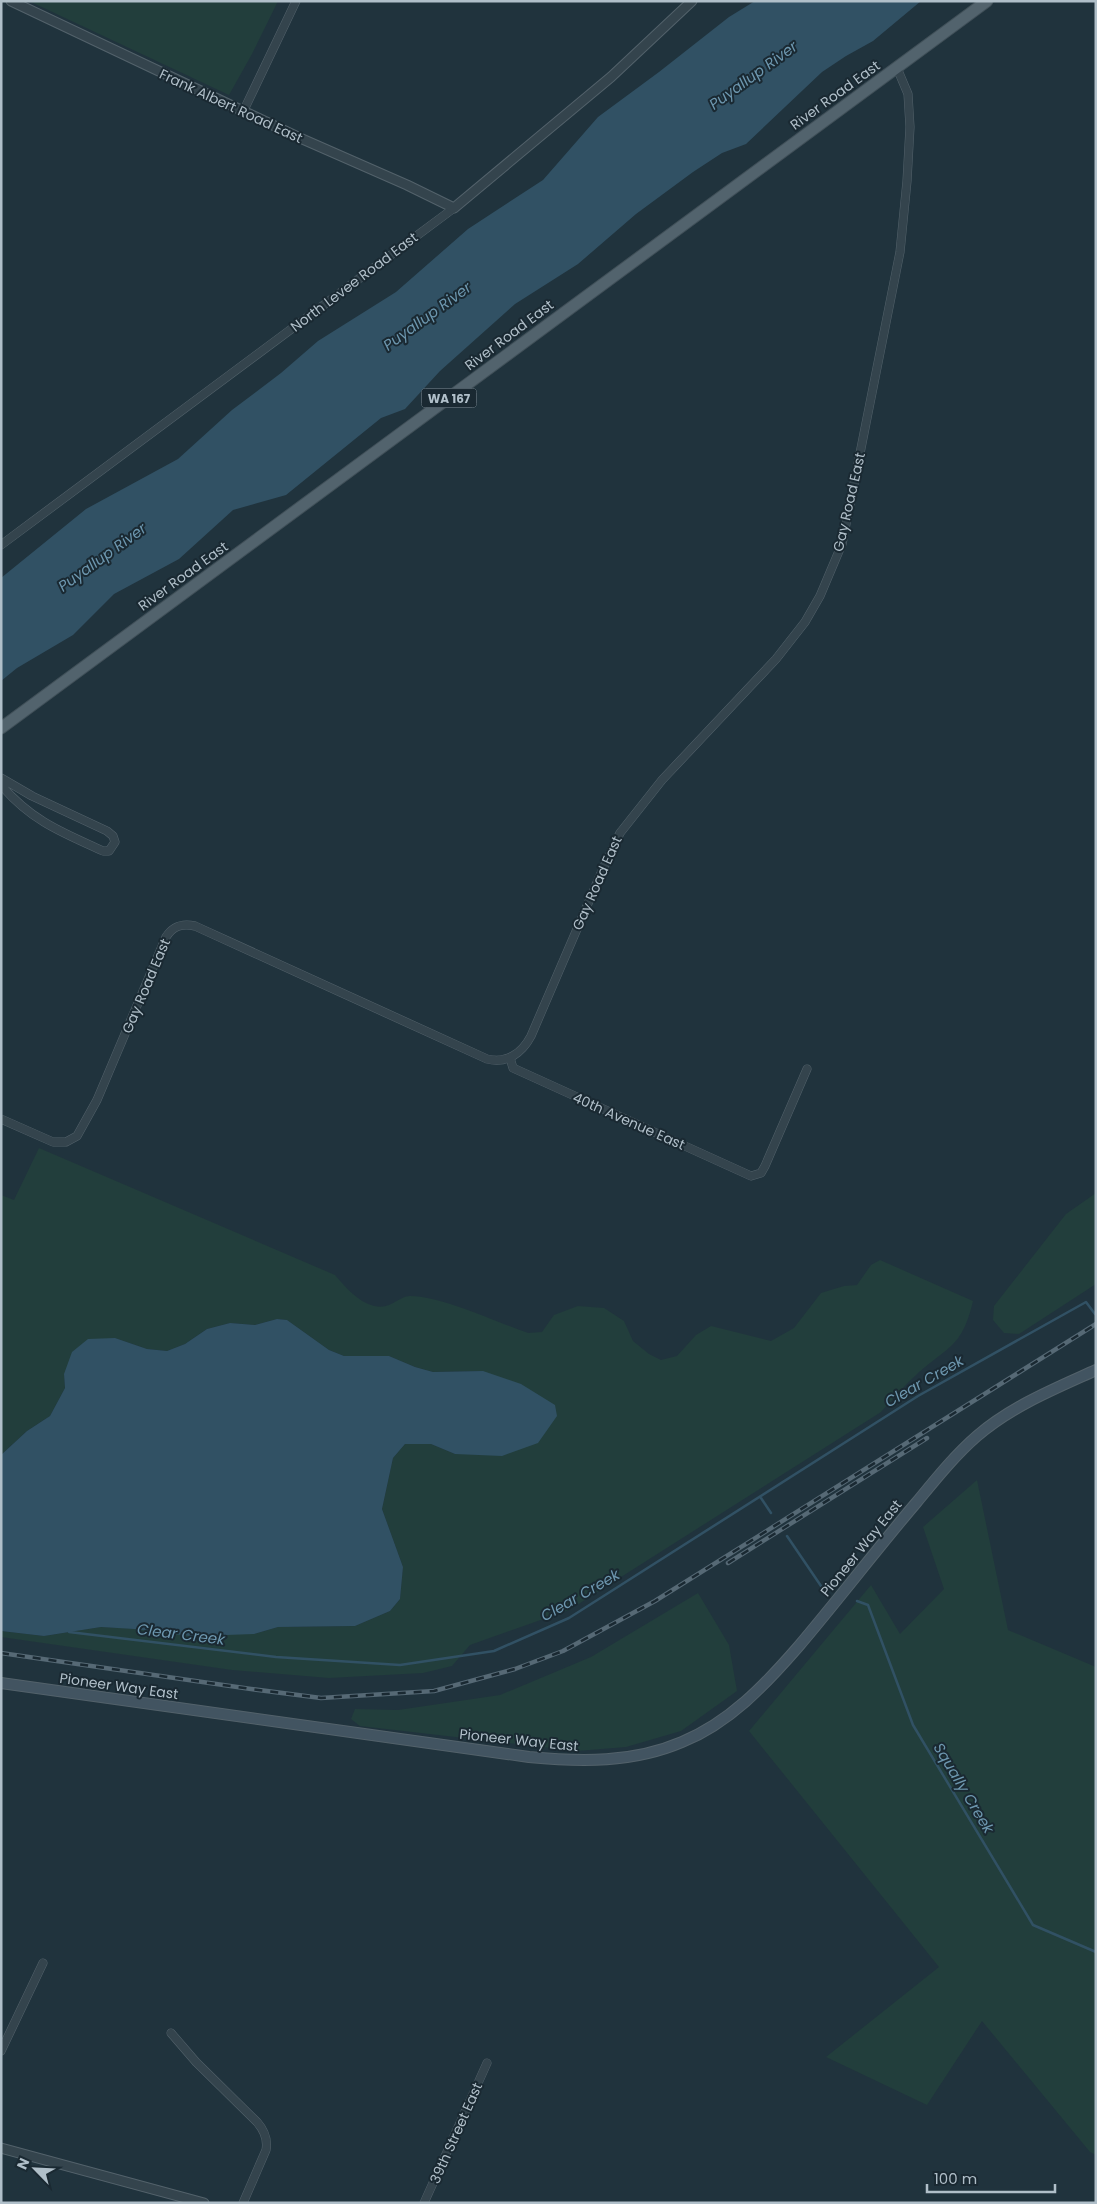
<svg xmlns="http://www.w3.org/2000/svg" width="1097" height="2204" viewBox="0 0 1097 2204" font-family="Poppins,sans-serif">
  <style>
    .green { fill: #223e3c }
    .water { fill: #315164 }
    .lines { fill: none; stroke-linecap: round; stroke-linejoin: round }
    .stream { stroke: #315164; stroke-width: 2.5 }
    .minor-casing { stroke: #53626b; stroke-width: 9 }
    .tertiary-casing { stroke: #53626b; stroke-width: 11 }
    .secondary-casing { stroke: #53626b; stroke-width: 12 }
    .primary-casing { stroke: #415059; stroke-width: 13 }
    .minor { stroke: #34444d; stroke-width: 8 }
    .tertiary { stroke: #34444d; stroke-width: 9 }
    .secondary { stroke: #425461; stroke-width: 10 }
    .primary { stroke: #52636d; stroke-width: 11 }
    .rail-casing { stroke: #566975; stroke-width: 4.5 }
    .rail { stroke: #1a2932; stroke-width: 2.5; stroke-dasharray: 8; stroke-linecap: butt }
    .labels { text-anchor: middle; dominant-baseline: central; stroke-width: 4; stroke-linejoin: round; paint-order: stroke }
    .shield { fill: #1a2932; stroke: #83929c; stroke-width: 1 }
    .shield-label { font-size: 12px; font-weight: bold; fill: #b0bfc9 }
    .street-label { font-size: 14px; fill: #b0bfc9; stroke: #1a2932 }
    .water-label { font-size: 15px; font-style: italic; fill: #6d97af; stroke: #1a2932 }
  </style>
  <rect width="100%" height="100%" fill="#20333d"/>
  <!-- green -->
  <path class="green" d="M29 1H278L252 54 229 95Z
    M39 1148 335 1275C345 1287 358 1302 374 1306 392 1310 398 1296 410 1296 441 1296 496 1322 528 1333L542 1332 554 1315 578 1306 604 1308 624 1321 633 1341 649 1354 661 1360 677 1356 696 1335 711 1326 771 1341 794 1328 821 1293 844 1286 857 1285 871 1265 880 1260 973 1301C962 1348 948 1346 916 1375 904 1386 893 1399 881 1412L569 1610 470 1645 452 1666 423 1673 329 1678 232 1670 1 1637V1631L44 1636 101 1627 254 1634 278 1627 355 1626 390 1611 400 1599 403 1567 382 1509 393 1458 405 1444H431L455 1454 483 1371 433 1372 415 1367 389 1356H344L329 1350 287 1320 277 1319 255 1325 230 1323 207 1329 185 1344 167 1351 147 1349 115 1338 64 1374 65 1388 50 1416 27 1431 1 1455V1195L14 1200Z
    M1096 1193V1284L1019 1334 1004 1333 993 1320 994 1306 1066 1214Z
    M977 1480 1008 1630 1096 1667V2155L1090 2152 982 2021 927 2105 826 2057 939 1967 749 1731 871 1585 900 1634 944 1589 923 1527Z
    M698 1593 729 1645 737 1691 681 1731 626 1747 577 1751 360 1726 351 1719 355 1709 398 1710 500 1695 591 1657Z"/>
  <!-- water -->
  <path class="water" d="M755 1H921L873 41 846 56 822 72 746 144 722 153 693 172 636 214 578 264 515 304 440 371 405 409 381 418 286 495 233 510 179 559 114 594 73 635 17 668 1 681V578L86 509 178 459 232 410 281 373 318 341 396 292 468 229 543 180 598 117 659 72 729 17Z
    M277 1319 287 1320 329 1350 344 1356H389L415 1367 433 1372 483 1371 521 1384 555 1405 557 1416 538 1443 502 1456 455 1454 431 1444H405L393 1458 382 1509 403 1567 400 1599 390 1611 355 1626 278 1627 254 1634 226 1635 190 1636 134 1629 101 1627 44 1636 1 1631V1455L27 1431 50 1416 65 1388 64 1374 72 1352 88 1339 115 1338 147 1349 167 1351 185 1344 207 1329 230 1323 255 1325Z"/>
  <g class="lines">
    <!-- stream -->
    <path class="stream" d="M761 1498 771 1513
      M787 1536 821 1586
      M857 1601 868 1605 913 1725 1033 1925 1096 1952
      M69 1632 276 1657 400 1665 494 1651 569 1618 918 1396 1086 1302 1095 1314"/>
    <defs>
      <path id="minor" d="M243 112 296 1
        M1 545 454 208
        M1 778 32 796 107 831 113 836 115 842 109 851H103C61 832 32 821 1 785
        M510 1058 513 1068 751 1176 761 1173 765 1166 807 1069
        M1 1119 53 1142H66L77 1136 97 1100 166 937C173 926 182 923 195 926L487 1059C507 1064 522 1053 531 1036L602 871 620 833 662 780 776 659 805 622 820 596 842 544 900 252 907 181 910 127 908 94 897 68
        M171 2033 196 2062 257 2122C264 2130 268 2139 266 2150L243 2203
        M1 2051 43 1963
        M424 2203 487 2063"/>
      <path id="tertiary" d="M11 1 300 138 407 185 454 208 611 77 692 1
        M1 2148 204 2203"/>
      <path id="secondary" d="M1 1683 529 1757C581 1762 633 1763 682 1742 729 1723 765 1685 798 1647 838 1600 876 1550 916 1503 935 1480 954 1456 977 1436 1012 1406 1054 1389 1096 1370"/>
      <path id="primary" d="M1 728 987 1"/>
    </defs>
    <!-- minor casing -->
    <use href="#minor" class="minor-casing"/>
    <!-- tertiary casing -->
    <use href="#tertiary" class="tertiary-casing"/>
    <!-- secondary casing -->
    <use href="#secondary" class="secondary-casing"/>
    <!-- primary casing -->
    <use href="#primary" class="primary-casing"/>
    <!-- minor -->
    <use href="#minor" class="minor"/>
    <!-- tertiary -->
    <use href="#tertiary" class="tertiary"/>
    <!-- secondary -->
    <use href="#secondary" class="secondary"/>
    <!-- primary -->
    <use href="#primary" class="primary"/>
    <defs>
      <path id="rail" d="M728 1563 927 1438
        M1 1653 251 1689 321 1698 434 1691 515 1669 563 1651 655 1601 1096 1324"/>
    </defs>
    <!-- rail casing -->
    <use href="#rail" class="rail-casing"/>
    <!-- rail -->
    <use href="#rail" class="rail"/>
  </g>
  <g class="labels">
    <!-- shield labels -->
    <rect class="shield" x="421.5" y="388.5" width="55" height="19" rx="4"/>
    <g class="shield-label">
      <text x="449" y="398">WA 167</text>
    </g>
    <!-- street labels -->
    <g class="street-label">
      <text transform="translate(835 95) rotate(-36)">River Road East</text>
      <text transform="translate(231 106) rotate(25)">Frank Albert Road East</text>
      <text transform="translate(354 282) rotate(-37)">North Levee Road East</text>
      <text transform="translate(509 335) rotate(-37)">River Road East</text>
      <text transform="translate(849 502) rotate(-77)">Gay Road East</text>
      <text transform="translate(183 576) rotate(-36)">River Road East</text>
      <text transform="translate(597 883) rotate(-66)">Gay Road East</text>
      <text transform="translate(146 986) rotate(-67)">Gay Road East</text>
      <text transform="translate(629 1121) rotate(24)">40th Avenue East</text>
      <text transform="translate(861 1548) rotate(-51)">Pioneer Way East</text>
      <text transform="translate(119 1686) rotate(8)">Pioneer Way East</text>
      <text transform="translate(519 1740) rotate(6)">Pioneer Way East</text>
      <text transform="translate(456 2133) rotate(-66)">39th Street East</text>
    </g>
    <!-- water labels -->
    <g class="water-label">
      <text transform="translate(753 75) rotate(-36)">Puyallup River</text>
      <text transform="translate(427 316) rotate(-36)">Puyallup River</text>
      <text transform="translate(102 557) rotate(-36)">Puyallup River</text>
      <text transform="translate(924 1381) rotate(-30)">Clear Creek</text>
      <text transform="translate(580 1595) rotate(-30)">Clear Creek</text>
      <text transform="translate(181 1634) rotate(7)">Clear Creek</text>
      <text transform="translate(964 1788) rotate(59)">Squally Creek</text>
    </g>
  </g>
  <!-- border -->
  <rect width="1097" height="2204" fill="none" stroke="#b0bfc9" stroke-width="5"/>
  <!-- north arrow -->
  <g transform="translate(35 2169) rotate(294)" stroke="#1a2932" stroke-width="4" paint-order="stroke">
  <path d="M0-4L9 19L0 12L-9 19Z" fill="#b0bfc9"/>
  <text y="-8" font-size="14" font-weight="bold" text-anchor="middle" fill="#b0bfc9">N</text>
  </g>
  <!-- scale -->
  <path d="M927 2184v8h128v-8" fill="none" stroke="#b0bfc9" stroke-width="2.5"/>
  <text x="934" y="2184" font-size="15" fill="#b0bfc9" stroke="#1a2932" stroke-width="4" paint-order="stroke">100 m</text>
</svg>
